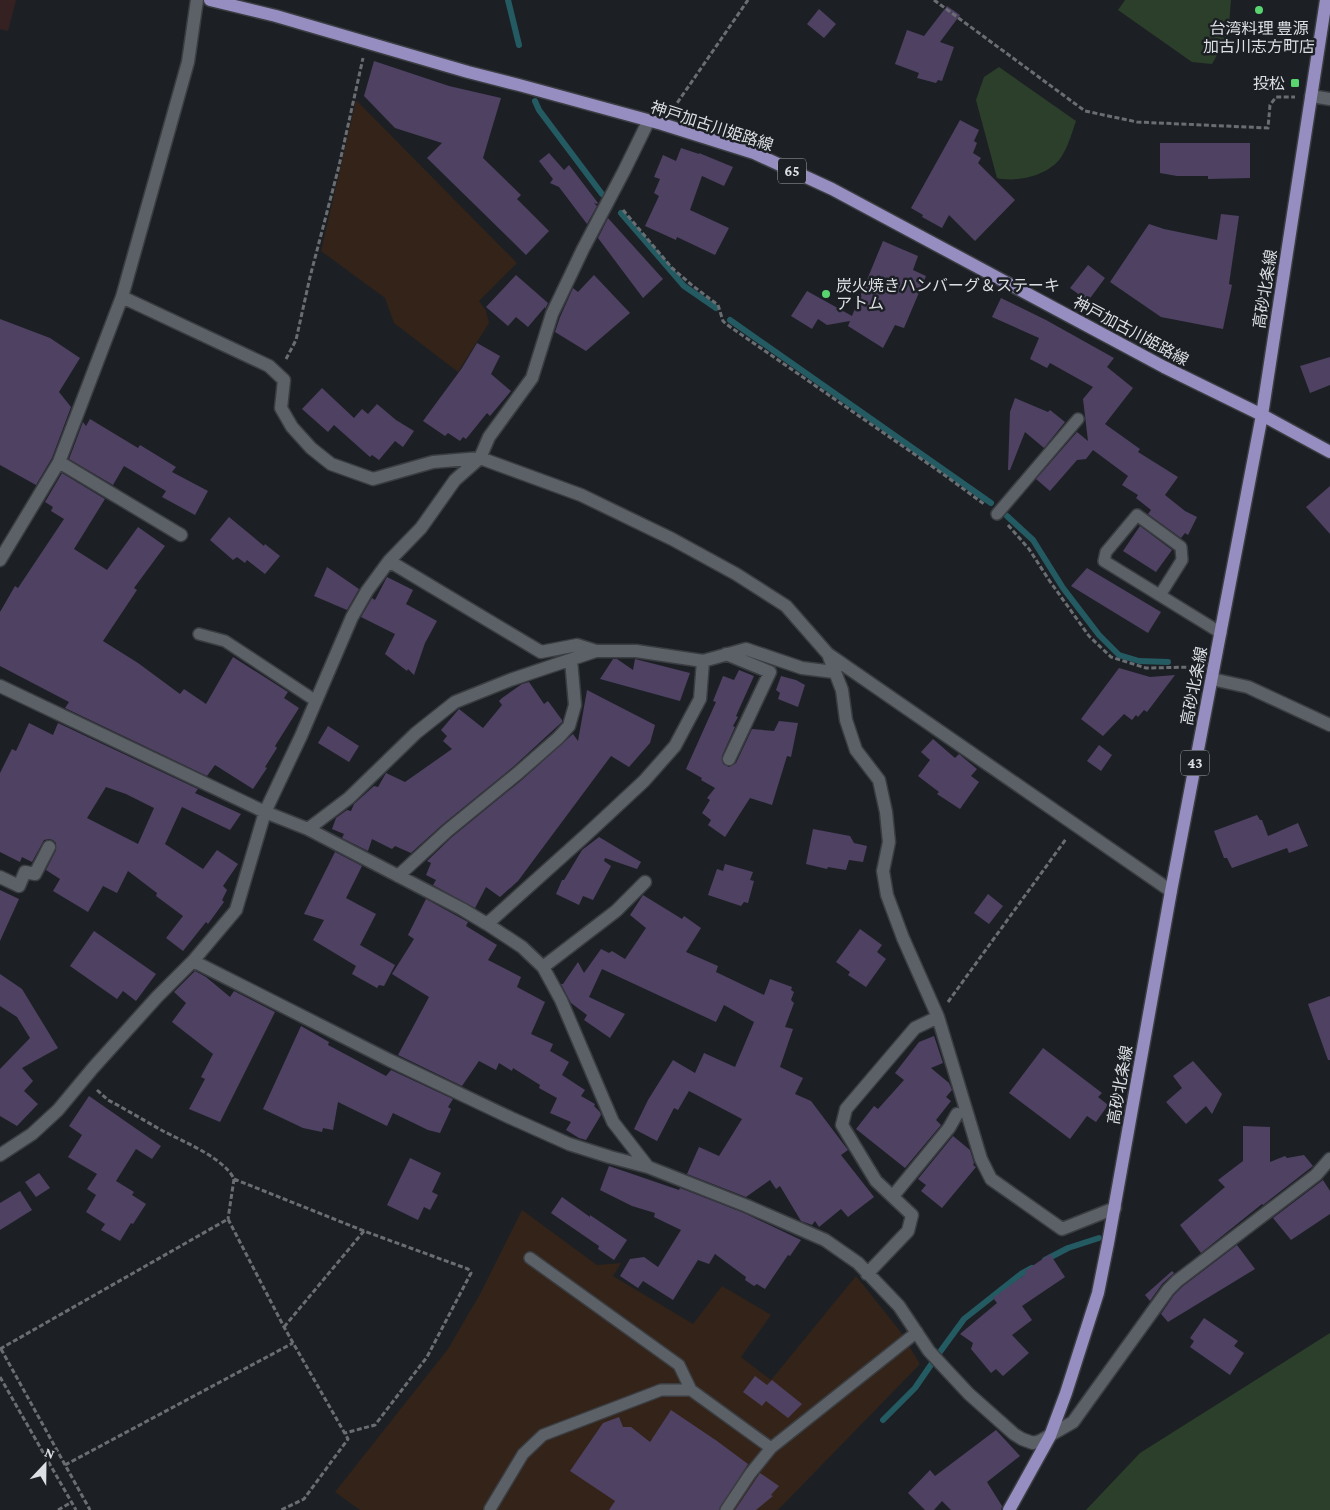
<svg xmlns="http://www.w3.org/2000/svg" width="1330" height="1510" viewBox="0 0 1330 1510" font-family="'Crimson Pro','Noto Sans JP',serif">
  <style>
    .commercial { fill: #352121 }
    .industrial { fill: #332319 }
    .green { fill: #2c3f2a }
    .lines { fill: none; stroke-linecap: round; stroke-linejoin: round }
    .stream { stroke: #245a62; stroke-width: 6 }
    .building { fill: #4f4162; fill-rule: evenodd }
    .lane-casing { stroke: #3a3d41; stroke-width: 14 }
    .street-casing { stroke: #3a3d41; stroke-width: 15 }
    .primary-casing { stroke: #3a3d41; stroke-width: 15 }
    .path { stroke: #6a6e72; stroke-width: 3; stroke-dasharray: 5 2.5; stroke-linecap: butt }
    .lane { stroke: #5c6167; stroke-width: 11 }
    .street { stroke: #5c6167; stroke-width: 12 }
    .primary { stroke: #968dc0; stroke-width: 12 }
    .poi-dot { fill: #58d56f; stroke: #1c2025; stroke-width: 2 }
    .labels { text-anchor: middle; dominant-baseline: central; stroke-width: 5; stroke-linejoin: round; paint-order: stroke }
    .shield { fill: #1c2025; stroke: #a2a6aa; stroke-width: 1 }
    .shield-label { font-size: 15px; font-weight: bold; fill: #dcdfe3 }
    .poi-label { font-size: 16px; fill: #dcdfe3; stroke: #1c2025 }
    .street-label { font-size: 16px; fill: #dcdfe3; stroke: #1c2025 }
  </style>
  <rect width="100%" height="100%" fill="#1c2025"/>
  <!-- commercial -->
  <path class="commercial" d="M0 0H16L8 31 0 29Z"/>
  <!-- industrial -->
  <path class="industrial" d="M356 100 517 263 479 301 486 311 489 323 458 372 394 323 385 298 321 251Z
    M522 1210 597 1265 621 1263 613 1276 693 1324 722 1286 771 1315 741 1357 771 1380 856 1276 900 1331 920 1364 778 1510H360L335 1492 448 1349 480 1294Z"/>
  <!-- green -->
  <path class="green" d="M1125 0H1231L1228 36 1212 64 1192 62 1118 10Z
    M999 67 1076 121C1072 132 1069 144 1063 154 1052 175 1018 183 997 178L976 100 984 77Z
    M1330 1333V1510H1086L1140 1453Z"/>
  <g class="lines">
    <!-- stream -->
    <path class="stream" d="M508 0 519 45
      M535 101 539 110 602 194
      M621 213 684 286 716 308
      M730 320 991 503
      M1007 516 1033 540 1063 588 1099 635 1119 655 1139 661 1168 662
      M1045 1260 1068 1248 1099 1238
      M883 1420 915 1388 937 1356 964 1319 1021 1274 1032 1268"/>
  </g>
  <!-- building -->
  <path class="building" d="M947 6 960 15 940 42 954 47 942 81 938 80 936 83 917 78 919 73 895 64 907 30 924 36Z
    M819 9 836 24 824 38 807 24Z
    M374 61 449 86 501 98 483 158 521 195 517 199 549 231 526 255 427 158 442 143 395 128 364 96Z
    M960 120 979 130 974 141 977 143 973 153 981 158 978 163 1015 200 975 241 949 215 942 228 922 217 923 215 911 208Z
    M1160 143H1250V178L1208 179V176H1177L1160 173Z
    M681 148 699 154V153L733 167 724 186 702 176 690 210 729 228 715 255 677 237 676 240 645 226 659 196 654 193 660 179 654 177 663 155 676 161Z
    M549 153 564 170 569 165 598 203 597 204 594 203 597 206 587 224 559 187 550 183 553 179 539 161Z
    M1221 214 1239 216 1229 284 1232 285 1223 329 1161 317 1110 282 1149 224 1164 229 1217 240Z
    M608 218 663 279 643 298 598 238Z
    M883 241 918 256 913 270 926 276 904 328 895 325 883 348 848 326 850 321 827 325 818 319 812 329 791 316 807 291 852 316Z
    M1088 265 1105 278 1088 301 1070 288Z
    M516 275 548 303 545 309V307L528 327 516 317 508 326 486 307Z
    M594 275 630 313 586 351 555 332 560 317 573 288 578 292Z
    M1001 298 1046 320 1114 358 1107 367 1133 388 1105 424 1140 449 1138 452 1178 477 1165 495 1185 511 1197 517 1188 535 1185 533 1181 538 1148 514 1151 510 1136 498 1138 495 1122 485 1128 476 1093 450 1086 459 1077 460 1050 491 1036 479 1077 432 1088 441 1083 399 1093 387 1050 363 1047 368 1030 359 1039 338 992 317Z
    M0 319 50 338 80 358 59 392 71 407 52 458 36 485 0 465Z
    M477 343 500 356 491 374 511 391 490 416 487 413 466 439 463 437 460 441 448 433 445 436 423 421 462 368Z
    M1330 357V385L1310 393 1300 366Z
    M322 388 354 418 362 409 368 414 377 404 396 420 414 431 403 447 395 441 379 460 372 455 370 457 334 425 328 432 302 409Z
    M1015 398 1048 412 1050 410 1065 422 1044 448 1025 432 1010 470H1008L1010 412Z
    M90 419 138 448 140 445 176 467 172 472 208 491 195 515 162 497 166 491 124 466 113 485 69 459 83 422 86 426Z
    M62 473 105 499 74 549 107 570 138 527 165 546 134 588 137 590 103 641 138 663 180 694 184 689 206 704 233 657 288 692 284 698 299 708 275 746 277 748 265 767 267 768 253 789 215 765 207 776 65 708 69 702 0 666V612L15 586 18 588 64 519 51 511 53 507 45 502Z
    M1330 486V534L1306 507Z
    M229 517 264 546 265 544 280 556 265 574 247 560 245 563 237 557 233 560 210 540Z
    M1140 526 1172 550 1156 572 1123 551Z
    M327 567 359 589 347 610 314 596Z
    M1087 568 1161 612 1148 633 1071 586Z
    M387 577 413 590 406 604 437 621 425 643 414 675 408 669 407 671 385 654 395 634 361 617 372 598 375 600Z
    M613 659H617L633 670 635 659 690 673 680 701 600 679Z
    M1119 668 1150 677 1175 675 1147 712 1144 710 1138 717 1136 715 1132 720 1124 714 1103 736 1081 719Z
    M739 670 754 676 736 716 738 717 733 726 735 727 722 756 723 764 729 767 736 763 752 729 774 731 779 721 798 723 791 757 787 756 772 805 750 798 725 837 708 825 711 820 702 813 710 800 707 798 715 788 701 780 702 778 686 769 716 702 713 701 723 676 734 680Z
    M781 676 796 680 805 685 798 707 778 699 780 693 776 690Z
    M529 682 544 704 548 701 562 720V722L513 767 442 825 411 853 395 846 392 849 372 839 368 851 342 838 344 834 332 829 336 818 347 810 351 811 354 804 374 786 378 787 386 773 405 782 452 749 443 741 447 736 441 730 459 709 483 728 502 705 499 701 502 698 522 684Z
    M587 690 655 725 650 743 629 767 611 756 518 881 500 897 486 887 475 908 433 885 436 880 426 875 431 863 427 861 452 837 523 779 573 734 578 741Z
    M29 723 53 735 58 723 198 789 195 793 241 814 230 830 182 807 165 844 203 869 217 850 238 864 223 886 227 890 222 900 224 902 208 924 206 922 183 951 166 938 183 916 156 896 157 893 128 871 117 893 103 886 88 912 53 891 60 879 46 870 56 850V843L53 840 49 839 44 840 32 862 22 857 20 862 0 852V773L12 749 16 751ZM106 787 126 794 154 808 138 844 87 818Z
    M328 726 359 746 349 762 318 743Z
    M933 739 955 758 959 754 977 769 971 776 979 782 960 809 937 794 939 792 918 776 930 760 921 752Z
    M1099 745 1112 755 1101 771 1087 761Z
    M1257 815 1260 820H1262L1268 836 1298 823 1308 846 1289 853 1287 848 1232 868 1227 858H1224L1214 831Z
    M813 829 850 836 854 843 867 846 863 862 849 860 846 870 828 867 827 869 806 864Z
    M599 837 641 862 637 869 605 858 604 861 611 866 593 900 583 896 579 905 556 894 562 880H564L582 850Z
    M335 852 362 866 346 898 376 914 360 945 395 965 384 986 379 985 377 988 352 974 356 966 313 940 324 920 304 914Z
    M725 864 753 872 750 880 754 881 748 903 744 902 741 906 708 895 717 869 723 871Z
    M0 890 19 899 0 941Z
    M988 894 1003 906 989 924 974 913Z
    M643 895 682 919 684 916 701 928 686 952 718 966 716 972 764 995 770 979 792 987 791 990 794 992 791 1000 794 1003 785 1027 793 1029 780 1067 803 1078 795 1094 811 1101 848 1150 841 1155 874 1197 848 1217 841 1209 819 1227 815 1221 812 1225 801 1221 780 1186 776 1189 770 1180 746 1197 687 1174 699 1147 719 1156 742 1119 689 1091 678 1110 674 1108 657 1141 634 1129 648 1100 673 1060 695 1073 704 1053 735 1067 754 1022 724 1005 716 1022 602 969 589 997 625 1014 610 1038 584 1020 587 1015 571 1003 561 984H563L578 962 584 973 601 949 609 953 612 951 625 959 646 928 630 915Z
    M426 899 468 922 466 926 497 945 488 960 521 977 517 987 545 1002 531 1034 553 1044 550 1051 569 1062 562 1075 585 1090 581 1096 595 1104 594 1106 600 1112 601 1115 586 1140 579 1138 566 1130 571 1122 550 1113 557 1098 539 1088 540 1085 513 1068 512 1071 499 1063 496 1070 479 1061 462 1086 398 1055 429 997 392 974 414 939 408 935Z
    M860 929 882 945 877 952 886 959 866 987 848 975 850 972 836 962Z
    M94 931 156 974 136 1001 123 991 117 999 70 966Z
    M195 971 206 977 230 997 234 991 275 1012 220 1122 189 1109 205 1079 201 1077 213 1054 172 1022 186 1003 174 992Z
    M0 974 22 989 58 1048 22 1068 33 1081 24 1091 38 1104 17 1126 0 1116V1069L30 1038 17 1017 0 1006Z
    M1330 996V1060H1328L1308 1004Z
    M301 1026 329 1042 328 1045 386 1076 391 1070 453 1099 448 1107 451 1109 440 1133 428 1130 393 1113 387 1126 338 1102 333 1130 323 1128 322 1132 303 1128 263 1109Z
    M934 1036 943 1063 931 1068 949 1083 952 1090 946 1097 951 1101 936 1120 941 1125 905 1168 856 1129 874 1106 878 1109 904 1080 895 1073 919 1042Z
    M1043 1048 1102 1093 1098 1097 1108 1105 1096 1122 1087 1116 1070 1139 1009 1093Z
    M1193 1061 1222 1094 1212 1114 1206 1106 1186 1124 1166 1102 1182 1088 1173 1076Z
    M89 1096 161 1146 152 1159 136 1149 116 1181 134 1192 132 1195 146 1204 133 1224 131 1223 120 1241 101 1230 105 1224 86 1212 96 1195 87 1189 97 1174 68 1157 82 1135 69 1126Z
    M1243 1126 1270 1127V1162L1285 1156 1287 1158 1304 1155 1313 1166 1263 1205 1262 1204 1201 1253 1180 1225 1225 1187 1218 1180 1243 1161Z
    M953 1136 970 1150 974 1163 973 1165 976 1167 942 1208 921 1191 926 1185 918 1179Z
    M410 1158 441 1173 432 1192 438 1195 430 1210 424 1207 418 1220 387 1205Z
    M609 1166 679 1190 680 1188 744 1213 801 1240 790 1256 788 1255 765 1289 757 1284 754 1286 745 1280 746 1277 715 1254 709 1264 698 1260 673 1300 643 1281 638 1288 620 1276 630 1259 644 1257 658 1267 681 1230 654 1217 655 1213 632 1206 600 1190Z
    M39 1173 50 1188 36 1197 25 1182Z
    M1323 1180 1330 1191V1214L1291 1240 1273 1218Z
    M20 1191 32 1210 0 1230V1203Z
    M562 1197 590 1217V1215L627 1240 614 1260 598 1249 599 1246 551 1213Z
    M1237 1245 1255 1269 1168 1322 1161 1314 1174 1295 1182 1287Z
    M1050 1254 1065 1277 1022 1306 1032 1320 1012 1335 1029 1353 1003 1376 996 1369 991 1373 971 1349 973 1343 960 1334 997 1303 993 1298 1026 1274 1025 1271Z
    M1172 1271 1174 1273 1162 1284 1150 1301 1145 1295Z
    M1204 1318 1238 1341 1234 1346 1244 1353 1230 1375 1190 1347 1194 1341 1190 1338Z
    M755 1376 767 1385 772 1380 802 1404 788 1418 766 1401 762 1406 743 1392Z
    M671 1410 717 1441 748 1464 719 1510H609L615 1501 570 1471 603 1423 619 1417 623 1427H631L650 1442Z
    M996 1430 1020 1456 987 1482 1002 1506 1001 1510H951L942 1501 934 1510H925L908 1493 930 1470 935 1476Z
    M760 1473 779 1486 771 1495 773 1496 756 1510H735Z"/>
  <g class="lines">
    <defs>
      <path id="lane" d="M997 514 1078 419
        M1160 595 1182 560 1181 547 1137 515 1106 552 1104 561 1221 633
        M199 634 225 641 316 701
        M530 1258 679 1365 691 1390 771 1448 917 1332
        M490 1509 523 1454 543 1435 661 1390H691
        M726 1510 750 1474 771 1448"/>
      <path id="street" d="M1311 96 1330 99
        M122 297 269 366 284 380 281 408 292 427 311 448 331 464 373 479 433 462 480 458 581 495 672 539 736 574 786 606 828 654 1171 891
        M59 462 181 535
        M0 560 59 462 122 297 188 62 197 0
        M389 561 541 652 577 645 596 651
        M726 654 770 672 729 759
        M828 654 842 690 846 720 856 750 879 780 886 812 889 842 883 871 887 895 903 938 938 1017 981 1159 991 1179 1062 1229 1115 1208
        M703 661 746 649 802 668 834 672
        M1212 679 1248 687 1330 725
        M0 686 265 812 308 829 462 909 487 924 522 947 543 967 561 1000 613 1122 648 1167
        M308 829 349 798 416 733 455 702 510 680 596 651H636L703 661 700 699 675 746 644 781 586 835 487 924
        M398 876 447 831 518 773 558 738 569 726 575 705 571 660
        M0 877 19 886 25 872 35 874 49 847
        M193 961 389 1060 511 1118 569 1144 610 1157 648 1167 747 1206 825 1240 858 1263 899 1306 929 1351 941 1364 969 1394 1014 1434 1022 1439 1033 1443 1040 1441 1073 1422 1168 1290 1177 1281 1316 1175 1330 1159
        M543 967 616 911 645 882
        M0 1155 32 1134 58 1110 93 1068 157 997 193 961 236 910 265 812 301 736 352 617 367 591 389 561 421 528 455 480 480 458 489 437 532 378 552 314 583 249 624 171 648 122
        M893 1196 949 1128 957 1114
        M867 1274 908 1231 912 1215 876 1181 842 1125 846 1109 915 1028 938 1017"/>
      <path id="primary" d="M210 0 276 16 468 72 519 85 662 124 754 153 832 189 1164 367 1262 415 1330 452
        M1009 1510 1050 1436 1066 1393 1098 1293 1108 1243 1171 891 1262 415 1326 0"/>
    </defs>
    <!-- lane casing -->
    <use href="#lane" class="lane-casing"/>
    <!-- street casing -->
    <use href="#street" class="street-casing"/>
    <!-- primary casing -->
    <use href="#primary" class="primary-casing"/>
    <!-- path -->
    <path class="path" d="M934 0 1085 111 1137 122 1268 128 1270 105 1276 97H1295
      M673 109 748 0
      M623 210 672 268 693 286 718 305 723 321 726 324 943 474 984 504
      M286 359 296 340 310 277 339 166 363 58
      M1008 525 1029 549 1049 580 1089 636 1111 657 1146 668 1197 667
      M948 1002 1066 839
      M97 1090 108 1100C127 1110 145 1121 163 1131 184 1142 224 1158 234 1179L228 1219
      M234 1179 364 1231 468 1269 471 1273 427 1357 375 1425 345 1433
      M284 1327 364 1231
      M0 1349 228 1219 284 1327 348 1439 304 1499 281 1510
      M1 1349 90 1510
      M0 1377 76 1510
      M65 1465 293 1343
      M58 1510 72 1502"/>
    <!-- lane -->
    <use href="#lane" class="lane"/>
    <!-- street -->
    <use href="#street" class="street"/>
    <!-- primary -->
    <use href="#primary" class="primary"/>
  </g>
  <!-- markers -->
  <g class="poi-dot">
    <circle cx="1259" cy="10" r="5"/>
    <rect x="1290" y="78" width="10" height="10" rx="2.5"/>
    <circle cx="826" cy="294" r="5"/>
  </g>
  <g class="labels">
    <!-- shield labels -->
    <g class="shield">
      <rect x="778" y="158.5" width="28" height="25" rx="4"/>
      <rect x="1181" y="750.5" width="28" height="25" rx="4"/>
    </g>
    <g class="shield-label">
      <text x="792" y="171">65</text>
      <text x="1195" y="763">43</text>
    </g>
    <!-- poi labels -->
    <g class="poi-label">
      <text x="1259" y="28">台湾料理 豊源<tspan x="1259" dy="18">加古川志方町店</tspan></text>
      <text x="1285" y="83" text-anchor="end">投松</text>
      <text x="836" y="285" text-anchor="start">炭火焼きハンバーグ＆ステーキ<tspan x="836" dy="18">アトム</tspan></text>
    </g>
    <!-- street labels -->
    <g class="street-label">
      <text transform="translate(712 126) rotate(18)">神戸加古川姫路線</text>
      <text transform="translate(1265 289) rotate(-81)">高砂北条線</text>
      <text transform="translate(1131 331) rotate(28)">神戸加古川姫路線</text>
      <text transform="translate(1194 686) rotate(-79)">高砂北条線</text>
      <text transform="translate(1120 1085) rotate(-80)">高砂北条線</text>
    </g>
  </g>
  <!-- north arrow -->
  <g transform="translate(45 1465) rotate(22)" stroke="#1c2025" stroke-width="4" paint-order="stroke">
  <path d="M0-4L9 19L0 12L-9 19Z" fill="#dcdfe3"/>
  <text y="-8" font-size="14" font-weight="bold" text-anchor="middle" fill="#dcdfe3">N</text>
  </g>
</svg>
